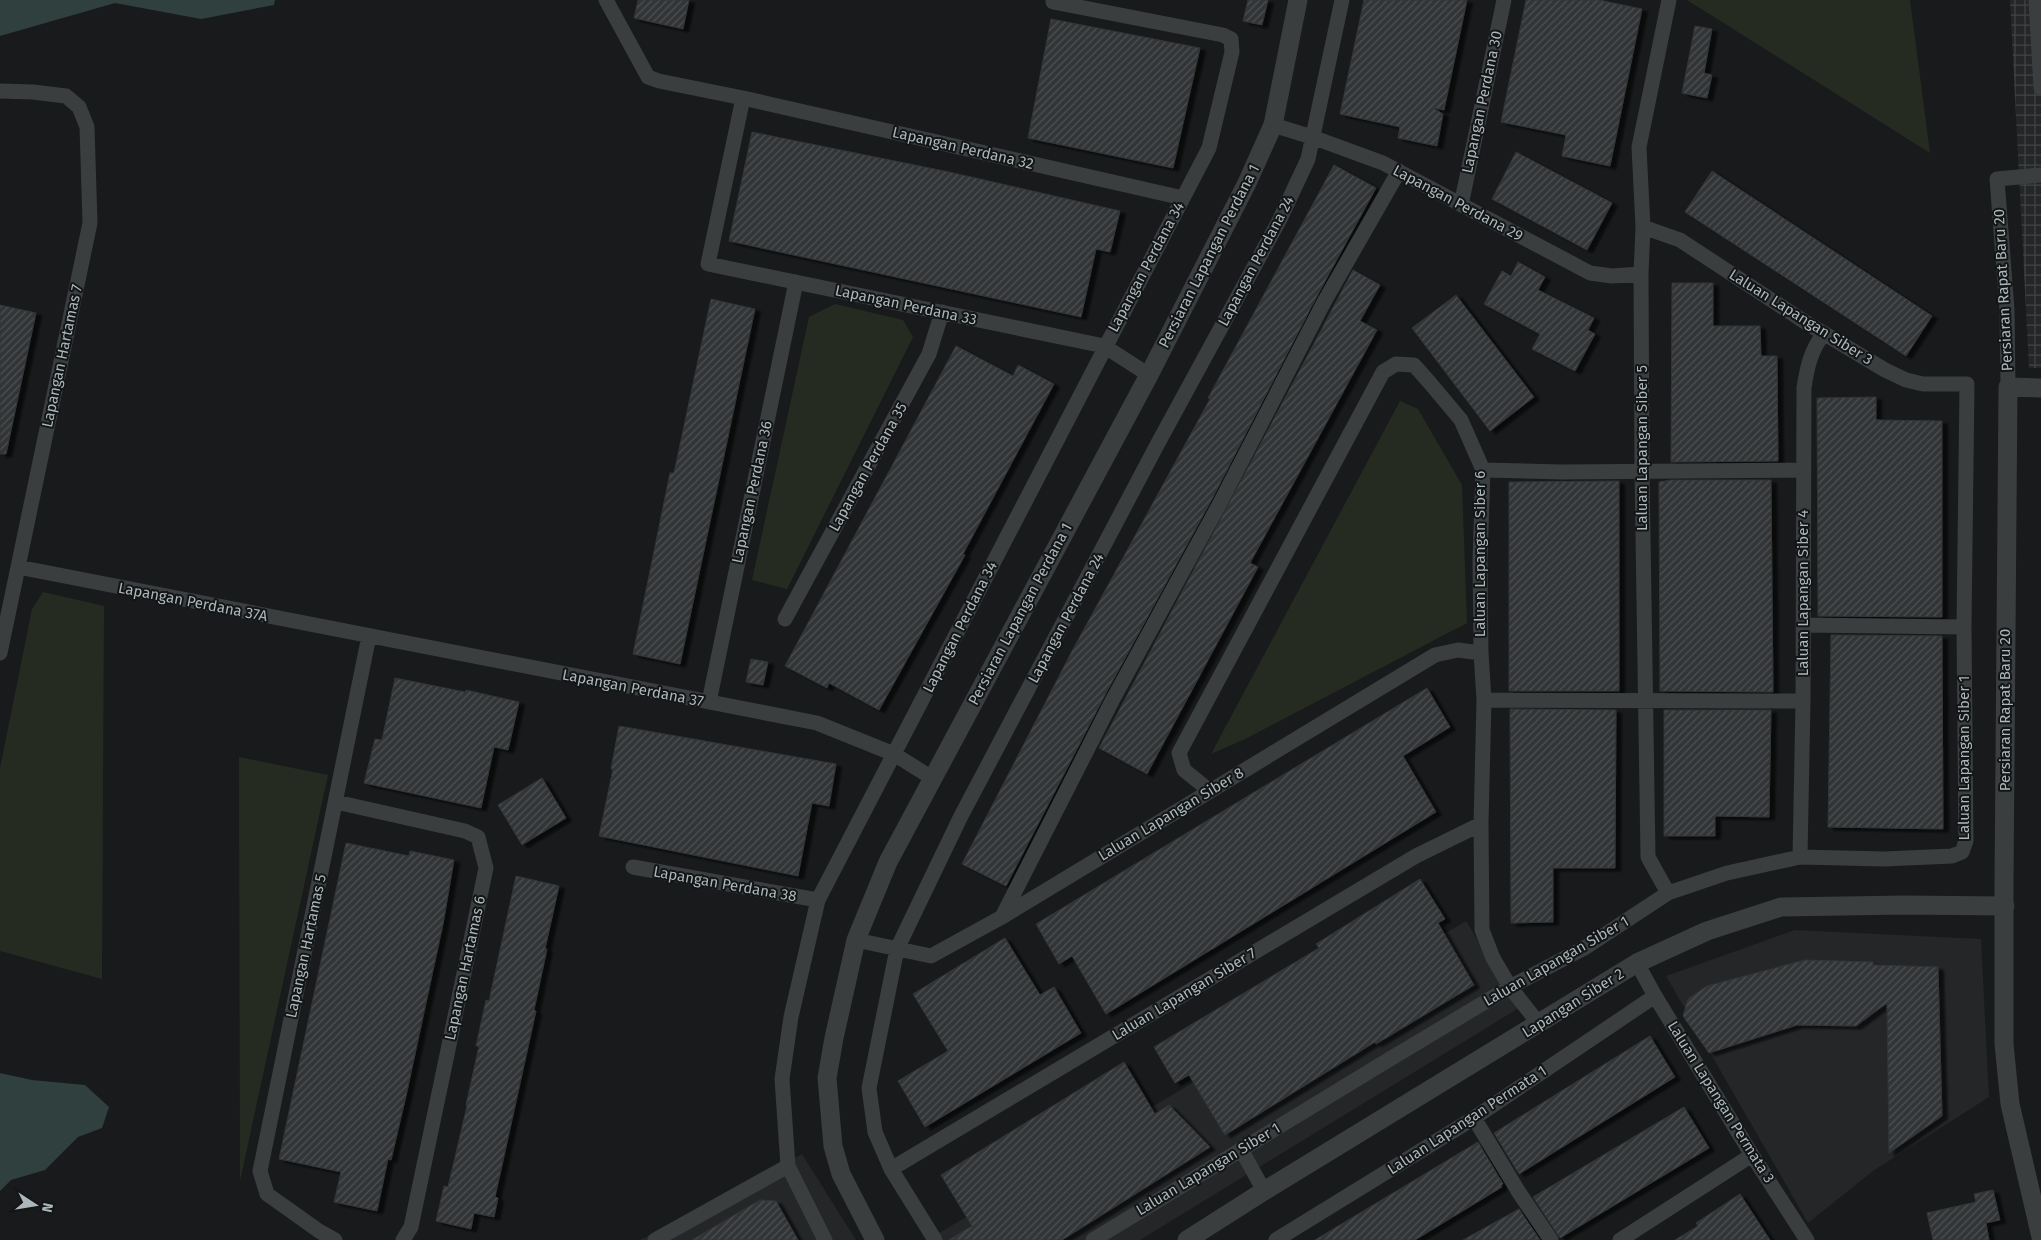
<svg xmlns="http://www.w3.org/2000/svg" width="2041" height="1240" viewBox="0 0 2041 1240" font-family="'Fira Sans',sans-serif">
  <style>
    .built { fill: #242628 }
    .industrial { fill: url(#industrial-grid) }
    .green { fill: #262b22 }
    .water { fill: #30403f }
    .building { fill: url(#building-hatch); stroke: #323536; filter: url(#shadow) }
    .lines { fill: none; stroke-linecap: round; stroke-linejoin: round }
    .minor { stroke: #3a3e3f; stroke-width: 15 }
    .tertiary { stroke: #3a3e3f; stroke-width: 19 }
    .labels { text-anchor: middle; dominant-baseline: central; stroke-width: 4; stroke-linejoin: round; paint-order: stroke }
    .street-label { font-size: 15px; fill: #abb7ba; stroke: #131516 }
  </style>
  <defs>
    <pattern id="industrial-grid" width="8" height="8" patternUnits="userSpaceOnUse" patternTransform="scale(1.25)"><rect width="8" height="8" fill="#242628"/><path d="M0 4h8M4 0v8" fill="none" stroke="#414345"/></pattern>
    <pattern id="building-hatch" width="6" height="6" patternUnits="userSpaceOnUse" patternTransform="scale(1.25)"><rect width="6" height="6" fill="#333537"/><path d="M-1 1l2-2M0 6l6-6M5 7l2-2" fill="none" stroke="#4e5052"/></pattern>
    <filter id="shadow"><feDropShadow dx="5.5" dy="3" stdDeviation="1" flood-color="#0009"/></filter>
  </defs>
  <rect width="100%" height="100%" fill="#181a1b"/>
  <!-- built -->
  <path class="built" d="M1466 921 1519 1008 1140 1240H927Z
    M1795 930 1981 939 1989 1097 1873 1171 1808 1223 1666 976Z
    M802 1154 856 1240H640Z"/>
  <!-- industrial -->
  <path class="industrial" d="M2010 0H2041V368H2029Z"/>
  <!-- green -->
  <path class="green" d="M1687 0H1910L1930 153Z
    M835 304 903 320 913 337 787 589 752 580 809 317Z
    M1400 401 1418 409 1462 485 1467 623 1245 739 1211 754Z
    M43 592 104 606 102 979 0 951V768L32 609Z
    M239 757 328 775 240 1181Z"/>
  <!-- water -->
  <path class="water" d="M0 0H275L274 5 201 19 115 3 0 36Z
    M0 1073 32 1080 85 1085 109 1107 102 1128 78 1137 45 1170 11 1180 0 1191Z"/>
  <!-- building -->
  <path class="building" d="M638 0H689L683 29 634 18Z
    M1248 0H1268L1262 25 1243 21Z
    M1364 0H1467L1444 110 1433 108 1443 114 1437 146 1398 138 1400 127 1340 114Z
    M1526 0H1599L1642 9 1610 166 1562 156 1566 135 1501 122Z
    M1051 19 1200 48 1173 168 1028 138Z
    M1695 26 1712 29 1704 73 1712 75 1707 98 1682 93Z
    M752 132 949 172 1120 211 1110 252 1096 249 1081 317 729 241Z
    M1516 152 1612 203 1587 250 1492 199Z
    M1334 165 1376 188 1316 298 1212 499 1105 695 1006 886 962 864 1072 651 1210 399 1208 398Z
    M1712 171 1932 316 1906 356 1685 212Z
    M1518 262 1545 277 1538 290 1594 318 1588 330 1595 334 1575 371 1532 349 1540 334 1484 304 1502 271 1511 276Z
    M1353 270 1380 285 1360 321 1377 330 1250 563 1258 567 1147 774 1099 748Z
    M1672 283H1713V326H1760L1761 356H1777L1778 461 1671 462Z
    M1456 295 1534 397 1490 431 1412 328Z
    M711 299 755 309 680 664 633 654 670 473H674Z
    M0 305 36 313 6 454H0Z
    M956 346 1013 376 1018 365 1054 384 963 554 965 555 879 710 829 683 827 688 785 666Z
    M1876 397V420L1942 421V617L1818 616 1817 398Z
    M1671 480H1771L1773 692 1660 691 1659 482Z
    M1619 481V691H1509V482Z
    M1831 635 1942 636 1943 829 1828 827Z
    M751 659 768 662 763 685 746 682Z
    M395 678 465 692 466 690 519 702 508 750 494 747 481 808 364 783 375 739 382 740Z
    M1427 688 1450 727 1403 756 1436 812 1106 1014 1072 956 1059 964 1036 924Z
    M1510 709 1616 710 1615 868H1553V922L1511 923Z
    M1664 710H1771L1769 817 1715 816V836H1664Z
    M619 726 836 764 829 806 812 803 798 876 599 836 613 769H611Z
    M542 778 566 818 522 845 498 805Z
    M346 843 409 856 410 851 454 860 443 924 406 1096 391 1160 388 1159 377 1211 334 1202 341 1172 279 1159Z
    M516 876 559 886 545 949H547L534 1010 536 1011 495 1197 498 1198 494 1217 474 1213 471 1229 436 1221 444 1186 448 1187 467 1106 466 1105 479 1046H476L486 1000 489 1001Z
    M1420 879 1445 919 1438 923 1474 985 1376 1044 1375 1042 1225 1135 1189 1075 1175 1083 1154 1047 1319 948 1316 944Z
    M1005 938 1040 995 1054 987 1081 1033 925 1127 898 1081 948 1051 913 994Z
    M1805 960 1873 962V965L1938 967 1942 1116 1889 1153 1887 1003 1856 1026 1797 1025 1709 1053 1683 1016 1688 999 1707 986Z
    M1650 1036 1675 1077 1519 1174 1494 1133Z
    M1124 1062 1155 1114 1169 1105 1210 1147 1062 1240H949L972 1226 941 1175Z
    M1684 1107 1709 1148 1560 1238 1533 1197Z
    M1478 1142 1503 1184 1501 1185 1502 1187 1415 1240H1315Z
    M1993 1190 2000 1220 1986 1223 1989 1240H1933L1927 1213 1976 1202 1974 1194Z
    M1740 1194 1770 1240H1675L1698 1226 1696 1223Z
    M760 1200 776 1201 798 1240H692Z
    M1519 1209 1540 1240H1463Z"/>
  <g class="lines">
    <!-- minor -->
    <path class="minor" d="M606 0 648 77 659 81 743 98 1183 198
      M2036 0 2041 88
      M0 91 33 92 66 96 79 107 87 127 90 223 0 653
      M743 98 708 264 1104 346 1149 375
      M1273 125 1312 137 1383 163 1590 273 1612 276 1641 274
      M1461 205 1504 0
      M2008 387 2007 310 1997 179 2041 175
      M1483 470 1562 472 1803 470
      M18 567 817 723 894 754 932 778
      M785 619 929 354 942 312
      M1803 625 1964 627
      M1484 700 1803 701
      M709 702 796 282
      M1210 791 1184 770 1179 753 1383 372 1396 364 1414 365 1430 383 1461 420 1483 470 1480 560 1481 653 1484 700 1481 824 1482 930 1493 958 1510 987 1539 1024
      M336 802 465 831 478 837 486 868 411 1227 403 1240
      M1800 857 1803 701 1804 388C1807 367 1811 350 1824 333
      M633 867 818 900
      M1668 893 1648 857 1642 471 1641 274 1643 227 1639 147 1669 0
      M1002 917 1113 699 1220 503 1324 302 1399 171
      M856 940 931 956 1002 917 1435 655 1458 650 1481 653
      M1637 963 1655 996 1752 1155 1807 1240
      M1474 1118 1520 1194 1551 1240
      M1241 1149 1264 1191
      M891 1169 1416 856 1481 824
      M335 1240 319 1231 267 1194 260 1171 369 636
      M655 1240 788 1166
      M825 1240 788 1166 782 1079 791 1017 818 900 1209 148 1232 52 1231 39 1223 35 1053 2
      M935 1240 891 1169 875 1132 869 1088 897 949 960 818 1157 445 1279 221 1308 159 1342 0
      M1093 1240 1380 1065 1510 987 1586 947 1668 893 1727 873 1800 857 1884 859 1952 856 1962 852 1966 841 1964 627 1967 384H1923L1906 380 1885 370 1805 322 1680 240 1643 227
      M1276 1240 1474 1118 1655 996
      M1620 1240 1752 1155"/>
    <!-- tertiary -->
    <path class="tertiary" d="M2041 388 2008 387 2004 883V1044L2010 1104 2041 1237
      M875 1240 841 1174 833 1146 827 1078 834 1038 856 940 888 862 1149 375 1247 183 1273 125 1298 0
      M1187 1240 1264 1191 1637 963 1707 931 1781 907 1904 905 2005 906"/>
  </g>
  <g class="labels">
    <!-- street labels -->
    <g class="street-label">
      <text transform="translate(1482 102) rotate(-78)">Lapangan Perdana 30</text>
      <text transform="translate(963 148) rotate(13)">Lapangan Perdana 32</text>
      <text transform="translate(1458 203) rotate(28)">Lapangan Perdana 29</text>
      <text transform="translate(1209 256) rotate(-63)">Persiaran Lapangan Perdana 1</text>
      <text transform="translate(1256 261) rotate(-62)">Lapangan Perdana 24</text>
      <text transform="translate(1146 267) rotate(-62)">Lapangan Perdana 34</text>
      <text transform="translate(2003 290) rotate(-93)">Persiaran Rapat Baru 20</text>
      <text transform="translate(906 305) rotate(12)">Lapangan Perdana 33</text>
      <text transform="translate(1801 317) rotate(32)">Laluan Lapangan Siber 3</text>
      <text transform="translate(62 356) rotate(-78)">Lapangan Hartamas 7</text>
      <text transform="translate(1642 448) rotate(-90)">Laluan Lapangan Siber 5</text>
      <text transform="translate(868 467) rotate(-61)">Lapangan Perdana 35</text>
      <text transform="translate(752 492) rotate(-78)">Lapangan Perdana 36</text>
      <text transform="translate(1480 554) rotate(-90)">Laluan Lapangan Siber 6</text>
      <text transform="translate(1803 593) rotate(-90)">Laluan Lapangan Siber 4</text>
      <text transform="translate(193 602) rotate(11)">Lapangan Perdana 37A</text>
      <text transform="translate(1020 614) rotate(-62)">Persiaran Lapangan Perdana 1</text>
      <text transform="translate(1066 618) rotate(-62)">Lapangan Perdana 24</text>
      <text transform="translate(960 627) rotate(-63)">Lapangan Perdana 34</text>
      <text transform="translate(633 688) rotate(11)">Lapangan Perdana 37</text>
      <text transform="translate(2005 710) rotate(-90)">Persiaran Rapat Baru 20</text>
      <text transform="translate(1964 758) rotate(-90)">Laluan Lapangan Siber 1</text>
      <text transform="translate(1171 814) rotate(-31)">Laluan Lapangan Siber 8</text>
      <text transform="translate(725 884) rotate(10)">Lapangan Perdana 38</text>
      <text transform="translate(306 946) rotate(-78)">Lapangan Hartamas 5</text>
      <text transform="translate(1556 961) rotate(-30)">Laluan Lapangan Siber 1</text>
      <text transform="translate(465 968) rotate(-78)">Lapangan Hartamas 6</text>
      <text transform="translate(1184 994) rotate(-31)">Laluan Lapangan Siber 7</text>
      <text transform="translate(1573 1003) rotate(-32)">Lapangan Siber 2</text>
      <text transform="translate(1721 1102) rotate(58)">Laluan Lapangan Permata 3</text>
      <text transform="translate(1467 1120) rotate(-33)">Laluan Lapangan Permata 1</text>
      <text transform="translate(1208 1169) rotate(-31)">Laluan Lapangan Siber 1</text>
    </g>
  </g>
  <!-- north arrow -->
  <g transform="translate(35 1205) rotate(102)" stroke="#131516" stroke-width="4" paint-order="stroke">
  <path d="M0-4L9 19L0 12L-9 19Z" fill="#abb7ba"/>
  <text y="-8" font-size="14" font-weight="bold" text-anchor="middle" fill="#abb7ba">N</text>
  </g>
</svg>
